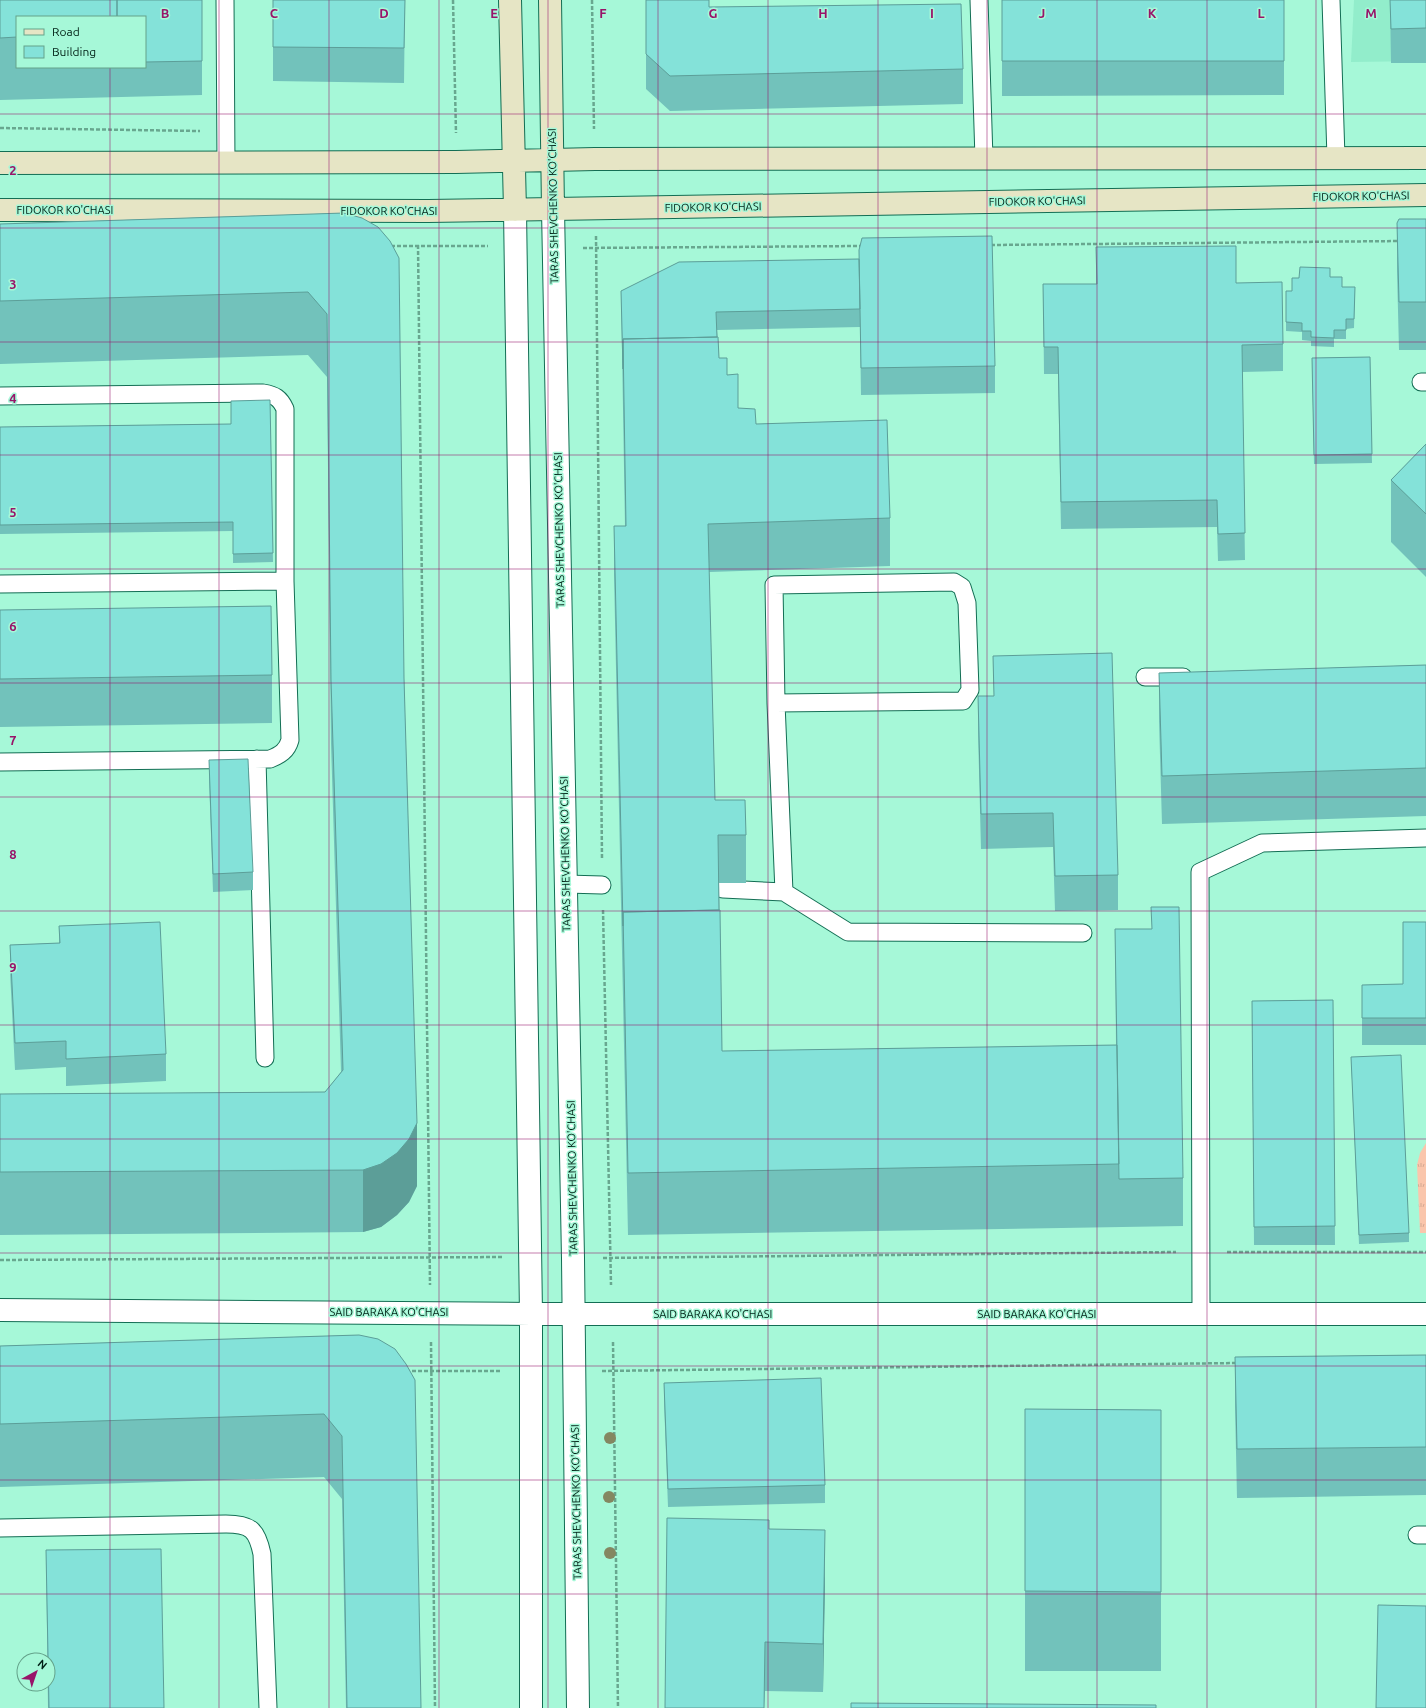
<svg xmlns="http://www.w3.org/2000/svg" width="1426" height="1708" viewBox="0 0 1426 1708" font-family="Ubuntu,sans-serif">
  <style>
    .built { fill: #92edcb }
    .grass { fill: url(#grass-tufts) }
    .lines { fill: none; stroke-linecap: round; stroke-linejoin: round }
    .lane-casing { stroke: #136e54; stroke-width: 19 }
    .street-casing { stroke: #136e54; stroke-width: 24 }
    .secondary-casing { stroke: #136e54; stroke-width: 24 }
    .path { stroke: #68a78f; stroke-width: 2.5; stroke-dasharray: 4 2; stroke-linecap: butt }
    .lane { stroke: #fff; stroke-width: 17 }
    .street { stroke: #fff; stroke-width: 22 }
    .secondary { stroke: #e6e5c5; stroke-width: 22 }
    .tree { fill: #848761 }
    .wall { fill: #72c2bb; fill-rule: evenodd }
    .shaded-wall { fill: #5c9e98 }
    .building { fill: #84e2d9; stroke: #5c9e98 }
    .grid { fill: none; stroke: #981469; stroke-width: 1; stroke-opacity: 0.55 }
    .labels { text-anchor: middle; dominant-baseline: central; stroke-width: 3; stroke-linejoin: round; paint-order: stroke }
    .street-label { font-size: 11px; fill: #002015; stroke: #a6f8d8 }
    .grid-label { font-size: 13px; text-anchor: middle; font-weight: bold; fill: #981469; stroke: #a6f8d8; stroke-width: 3; stroke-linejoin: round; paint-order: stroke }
  </style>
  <defs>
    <pattern id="grass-tufts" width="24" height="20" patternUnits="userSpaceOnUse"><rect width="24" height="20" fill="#fac6ac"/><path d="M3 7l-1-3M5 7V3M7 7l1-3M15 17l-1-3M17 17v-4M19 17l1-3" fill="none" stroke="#d4aa93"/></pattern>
  </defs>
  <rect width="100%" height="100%" fill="#a6f8d8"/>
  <!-- built -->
  <path class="built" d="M1354 0H1426V61L1351 62Z"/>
  <!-- grass -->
  <path class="grass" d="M1426 1143V1233H1420L1417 1165 1420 1153Z"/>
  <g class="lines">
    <defs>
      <path id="lane" d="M225 0 226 163
        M979 0 984 159
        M1331 0 1336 158
        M1421 382H1426
        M0 396 263 393C275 395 280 398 285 409V581L290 740C287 751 280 755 270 759L0 762
        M0 584 285 581
        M1145 677H1183
        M776 703 963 701 970 690 967 603 962 587 954 582 774 585 776 703 784 892
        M257 759 265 1058
        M566 884 602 885
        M723 889 784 892 848 932 1083 933
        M1201 1314 1200 872 1262 843 1426 838
        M0 1528 226 1524C251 1524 257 1530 262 1554L268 1708
        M1417 1535H1426"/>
      <path id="street" d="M553 209 573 1258 578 1708
        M515 210 531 1314V1708
        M0 1310 531 1314H1426"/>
      <path id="secondary" d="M510 0 515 210
        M550 0 553 209
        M0 163 456 162 595 159 1426 158
        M0 210 428 211 1426 195"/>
    </defs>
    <!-- lane casing -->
    <use href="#lane" class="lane-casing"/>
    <!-- street casing -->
    <use href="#street" class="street-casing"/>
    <!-- secondary casing -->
    <use href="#secondary" class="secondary-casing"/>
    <!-- path -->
    <path class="path" d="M453 0 456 133
      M592 0 594 129
      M0 128 200 131
      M596 236 602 859
      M418 245 430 1285
      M991 245 1400 241
      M391 246H488
      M583 248 862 246
      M603 910 611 1285
      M1227 1252H1426
      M603 1258 1176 1252
      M0 1260 502 1257
      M431 1342 435 1708
      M613 1342 618 1708
      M406 1371H501
      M602 1371 1237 1363"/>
    <!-- lane -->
    <use href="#lane" class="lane"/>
    <!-- street -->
    <use href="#street" class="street"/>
    <!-- secondary -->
    <use href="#secondary" class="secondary"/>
  </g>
  <!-- trees -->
  <g class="tree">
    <circle cx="610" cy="1438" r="6"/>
    <circle cx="609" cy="1497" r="6"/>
    <circle cx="610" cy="1553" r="6"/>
  </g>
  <!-- wall -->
  <path class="wall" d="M0 0H202V95L0 100ZM17 17H145V67H17Z
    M273 0H405L404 83 273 81Z
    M646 0 709 7 963 69V104L670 111 646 89Z
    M1002 0H1284V95L1002 96Z
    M1390 0H1426V63H1391Z
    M344 213 404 678 417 1186 409 1202 397 1215 381 1227 363 1232 0 1235V1094L325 1092 341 1072 331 743 327 377 308 355 0 364V224Z
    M1426 219V350H1399L1397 271V223Z
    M1096 247 1236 283 1283 344V371L1242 372 1245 560 1218 561 1217 527 1061 529 1058 374H1044L1043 284H1096Z
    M859 259 995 366V393L861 395 860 327 717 330 719 358 727 375 738 408 756 424 890 518V566L709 572 715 800 746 835V883H719L722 1051 1116 1045 1115 929 1183 1178V1226L628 1235 614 574V526H625L621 291Z
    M1330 277 1342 287H1355L1354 328 1346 329V339H1334V347L1311 346V341L1302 340V332L1286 331V291H1292Z
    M1370 357 1372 463 1314 464 1312 358Z
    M270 400 273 562 233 563V531L0 534V427L231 424Z
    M1426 444V577L1391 542V480Z
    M0 610 272 675V723L0 727Z
    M993 656 1118 875V910L1055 911 1053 847 981 849 978 731V696H994Z
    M1426 665V816L1162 824 1159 721V673Z
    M209 760 253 872V890L213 892 209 778Z
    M1426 922V1045H1362V985L1403 984Z
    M59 926 166 1054V1081L66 1086V1067L15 1070 10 972V945L59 943Z
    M1333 1000 1335 1245H1254L1252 1001Z
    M1351 1057 1409 1233V1242L1359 1244Z
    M359 1335 421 1708H346L342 1499 324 1477 0 1487V1346Z
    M1426 1355V1495L1237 1498 1235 1406V1357Z
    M664 1383 825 1485V1503L668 1507 664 1401Z
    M1025 1409 1161 1410V1671H1025Z
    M769 1529 825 1578 823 1692 765 1691 764 1708H665Z
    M46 1550 164 1708H48Z"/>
  <!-- shaded-wall -->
  <path class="shaded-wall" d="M417 1123V1186L409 1202 397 1215 381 1227 363 1232V1170Z
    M825 1530V1578L823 1692V1644Z"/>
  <!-- building -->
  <path class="building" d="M0 0H117V17H17V37L0 38Z
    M117 0H202V61L145 62V17H117Z
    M273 0H405L404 48 273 47Z
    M646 0H709V7L961 4 963 69 670 76 646 54Z
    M1002 0H1284V61H1002Z
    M1390 0H1426V28L1391 29Z
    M344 213 362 218 378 227 390 241 399 258 404 678 417 1123 409 1139 397 1153 381 1164 363 1170 0 1172V1094L325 1092 343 1070 331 680 327 314 308 292 0 301V224Z
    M1399 219H1426V302H1399L1397 223Z
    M992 236 995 366 861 368 859 250 862 238Z
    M1236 246V283L1282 282 1283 344 1242 345 1245 533 1218 534 1217 500 1061 502 1058 347H1044L1043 284H1097L1096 247Z
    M859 259 860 309 716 312 717 337 623 339V369L621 291 679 262Z
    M1300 267 1330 268V277H1342V287H1355L1354 319H1346V330H1334V338L1311 337V331H1302V323L1286 322V291H1292V278H1299Z
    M718 337 719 358H727V375L738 374V408L755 409 756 424 887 420 890 518 708 524 715 800H745L746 835H718L719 910 623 912V926L614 526H626L623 339Z
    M1370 357 1372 454 1314 455 1312 358Z
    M270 400 273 553 233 554V522L0 525V427L231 424V401Z
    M1426 444V514L1391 480Z
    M271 606 272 675 0 679V610Z
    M1112 653 1118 875 1055 876 1053 813 981 814 978 696H994L993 656Z
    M1426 665V768L1162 776 1159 673Z
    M248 759 253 872 213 874 209 760Z
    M1151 907H1179L1183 1178 1119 1179 1115 929H1152Z
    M720 910 722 1051 1117 1045 1119 1164 628 1173 623 912Z
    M160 922 166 1054 66 1059V1041L15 1043 10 945 60 943 59 926Z
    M1403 922H1426V1018H1362V985L1403 984Z
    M1333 1000 1335 1226 1254 1227 1252 1001Z
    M1401 1055 1409 1233 1359 1235 1351 1057Z
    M359 1335 378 1339 395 1349 406 1364 415 1380 421 1708H347L342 1436 324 1414 0 1424V1346Z
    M1426 1355V1447L1237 1449 1235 1357Z
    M821 1378 825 1485 668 1489 664 1383Z
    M1025 1409 1161 1410V1592L1025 1591Z
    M667 1518 769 1520V1529L825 1530 823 1644 765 1642 764 1708H665Z
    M161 1549 164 1708H49L46 1550Z
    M1378 1605 1426 1606V1708H1376Z
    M851 1703 1156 1705V1708H851Z"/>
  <!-- grid -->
  <path class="grid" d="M110 0V17M219 0V1708M329 0V1708M439 0V1708M548 0V1708M658 0V1708M768 0V1708M878 0V1708M987 0V1708M1097 0V1708M1207 0V1708M1316 0V1708M110 67V1708M0 114H1426M0 228H1426M0 342H1426M0 455H1426M0 569H1426M0 683H1426M0 797H1426M0 911H1426M0 1025H1426M0 1139H1426M0 1253H1426M0 1366H1426M0 1480H1426M0 1594H1426"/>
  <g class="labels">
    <!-- street labels -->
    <g class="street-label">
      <text transform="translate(1361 196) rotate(-1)">FIDOKOR KO'CHASI</text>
      <text transform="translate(1037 201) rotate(-1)">FIDOKOR KO'CHASI</text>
      <text transform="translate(553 206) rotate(-91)">TARAS SHEVCHENKO KO'CHASI</text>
      <text transform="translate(713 207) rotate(-1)">FIDOKOR KO'CHASI</text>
      <text x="65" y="210">FIDOKOR KO'CHASI</text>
      <text x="389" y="211">FIDOKOR KO'CHASI</text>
      <text transform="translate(559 530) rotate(-91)">TARAS SHEVCHENKO KO'CHASI</text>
      <text transform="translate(565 854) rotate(-91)">TARAS SHEVCHENKO KO'CHASI</text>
      <text transform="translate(572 1178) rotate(-91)">TARAS SHEVCHENKO KO'CHASI</text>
      <text x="389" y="1312">SAID BARAKA KO'CHASI</text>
      <text x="713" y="1314">SAID BARAKA KO'CHASI</text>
      <text x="1037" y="1314">SAID BARAKA KO'CHASI</text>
      <text transform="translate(576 1502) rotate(-91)">TARAS SHEVCHENKO KO'CHASI</text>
    </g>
  </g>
  <g class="grid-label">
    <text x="165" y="18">B</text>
    <text x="274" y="18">C</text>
    <text x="384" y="18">D</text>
    <text x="494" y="18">E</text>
    <text x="603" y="18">F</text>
    <text x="713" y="18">G</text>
    <text x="823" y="18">H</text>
    <text x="932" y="18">I</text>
    <text x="1042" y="18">J</text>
    <text x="1152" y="18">K</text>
    <text x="1261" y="18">L</text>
    <text x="1371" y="18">M</text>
    <text x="13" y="175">2</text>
    <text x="13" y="289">3</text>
    <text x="13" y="403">4</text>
    <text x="13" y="517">5</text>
    <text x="13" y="631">6</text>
    <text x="13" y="745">7</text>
    <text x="13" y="859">8</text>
    <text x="13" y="972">9</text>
  </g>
  <!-- legend -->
  <rect x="16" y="16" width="130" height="52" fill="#a6f8d8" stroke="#64a28a"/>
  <rect x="24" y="29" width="20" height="6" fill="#e6e5c5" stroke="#64a28a"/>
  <text x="52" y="36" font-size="12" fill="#002015">Road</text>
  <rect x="24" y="46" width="20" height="12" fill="#84e2d9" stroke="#64a28a"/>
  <text x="52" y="56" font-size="12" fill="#002015">Building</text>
  <!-- north arrow -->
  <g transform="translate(36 1672) rotate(40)"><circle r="19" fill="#a6f8d8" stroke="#64a28a"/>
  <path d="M0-3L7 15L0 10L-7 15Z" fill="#981469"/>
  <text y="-6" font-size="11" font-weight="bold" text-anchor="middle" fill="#002015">N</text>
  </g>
</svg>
